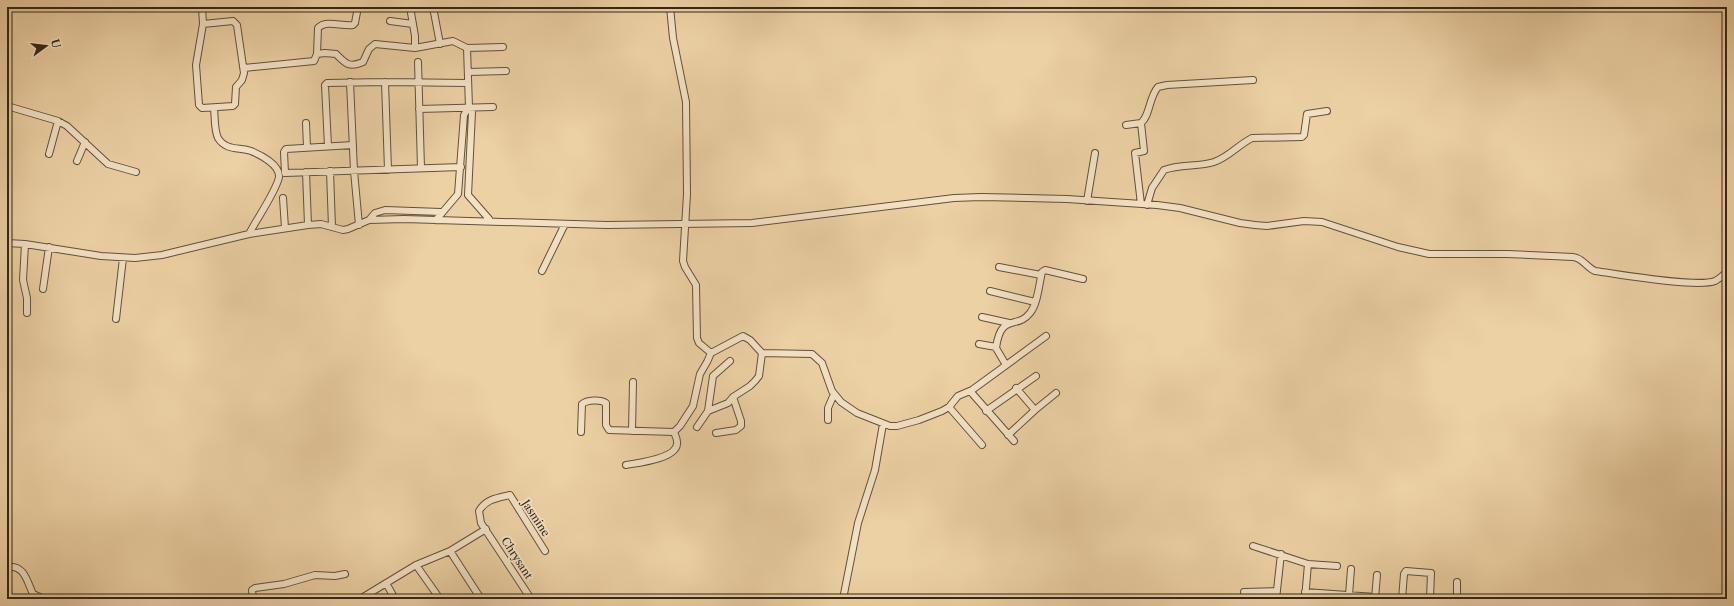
<svg xmlns="http://www.w3.org/2000/svg" width="1734" height="606" viewBox="0 0 1734 606" font-family="'Libre Caslon Text',serif">
  <style>
    .lines { fill: none; stroke-linecap: round; stroke-linejoin: round }
    .minor-casing { stroke: #62513a; stroke-width: 8 }
    .minor { stroke: #f3e1c4; stroke-width: 6 }
    .labels { text-anchor: middle; dominant-baseline: central; stroke-width: 4; stroke-linejoin: round; paint-order: stroke }
    .street-label { font-size: 11px; fill: #342616; stroke: #f3e1c4 }
  </style>
  <rect width="100%" height="100%" fill="#ecd1a5"/>
  <filter id="stains"><feTurbulence type="fractalNoise" baseFrequency=".005" numOctaves="4"/><feColorMatrix values="0 0 0 0 .2 0 0 0 0 .09 0 0 0 0 .02 0 0 0 .5 -.17"/></filter>
  <radialGradient id="worn" r=".72"><stop offset=".6" stop-color="#630" stop-opacity="0"/><stop offset="1" stop-color="#630" stop-opacity=".3"/></radialGradient>
  <g class="lines">
    <defs>
      <path id="minor" d="M202 7 203 24 233 21 237 25 244 73 242 80 236 87 235 104 233 106 202 108 199 105 196 65 203 24
        M410 7 415 36V48
        M433 7 440 44
        M670 7 673 38 686 102 687 194 683 261 685 267 696 285 697 338 699 343 711 353 743 336 750 340 762 353 812 354 822 363 832 391 841 402 857 413 890 426H897L919 420 942 411 949 407 958 396 972 390 1046 336
        M390 21 413 24
        M467 48 469 107 472 112 468 195 489 219
        M317 54 325 53 336 54C346 64 349 68 363 62L369 49 375 44 415 48 453 41 467 48 503 47
        M418 62 421 168
        M244 68 314 61 317 54 318 28C326 19 342 27 353 25L355 23 358 7
        M468 72 506 71
        M350 82 354 171 359 225
        M385 82 388 170
        M7 106 58 121 67 126 108 164 136 172
        M214 108C215 116 214 130 218 138 226 151 239 147 251 151 261 155 280 165 279 177 277 190 256 220 249 234
        M419 109 493 107
        M306 123 307 147
        M1126 125 1141 123
        M353 145 286 149 284 152 285 173 461 167
        M328 146 325 85 327 83 385 82 468 83
        M49 154 58 121
        M77 161 85 142
        M330 171 332 227
        M306 172 308 225
        M283 198 285 228
        M1087 201 1095 153
        M1141 204 1135 153 1144 151 1141 123C1150 116 1149 97 1158 87L1167 85 1253 80
        M1147 205 1152 188 1164 170C1180 164 1198 167 1214 162 1229 157 1238 145 1252 138L1302 137 1304 135 1307 114 1327 111
        M369 220 375 213 385 210 441 212
        M436 220 458 194 464 115 469 107
        M7 243 25 244 101 256 135 258 162 255 249 234 308 225 321 224 343 230 348 229 369 220 404 219 607 225 752 223 954 198 981 197 1067 199 1157 205 1180 208 1240 223 1255 225 1267 226 1304 221 1322 222 1398 247 1429 254H1507L1573 257C1583 258 1586 267 1595 271 1618 274 1697 288 1715 281 1719 279 1723 275 1727 272
        M25 244 23 280 27 298V313
        M999 267 1041 275
        M542 271 565 224
        M43 289 49 247
        M990 291 1035 302
        M982 317 1009 323
        M116 319 123 258
        M979 344 996 347
        M1006 365 996 348C1001 312 1017 330 1030 313 1038 303 1039 284 1042 272L1045 270 1083 279
        M1016 388 1035 410
        M970 391 1014 441
        M949 407 982 445
        M708 411 728 403 733 397 750 386 755 381 759 376 762 353
        M986 411 1036 376
        M828 420V408L834 394
        M697 427 708 411 713 376 730 361
        M632 431 633 382
        M581 432 582 404C587 400 600 399 606 403V425L609 430 674 432
        M674 432 680 426 693 406 700 374 707 362 711 353
        M716 433 736 430 741 426V421L733 397
        M1008 435 1035 410 1056 393
        M626 465C637 463 676 459 677 444 678 440 675 435 674 432
        M1253 546 1308 564 1305 599
        M450 551 481 599
        M1308 564 1337 566
        M416 565 440 599
        M7 567C24 564 27 581 33 594L44 599
        M386 583 395 599
        M1244 592 1277 591
        M1305 592 1375 597
        M1349 595 1351 569
        M253 599 252 590 255 588 284 584 315 575 335 576 345 574
        M360 599 416 565 450 551 486 529
        M531 599 481 523 479 511C486 499 497 498 510 495L545 551
        M843 599 858 523 875 470 883 424
        M1276 599 1281 554
        M1375 599 1377 575
        M1402 599 1404 574 1406 571 1431 573 1430 599
        M1457 599V582"/>
    </defs>
    <!-- minor casing -->
    <use href="#minor" class="minor-casing"/>
    <!-- minor -->
    <use href="#minor" class="minor"/>
  </g>
  <g class="labels">
    <!-- street labels -->
    <g class="street-label">
      <text transform="translate(536 518) rotate(57)">Jasmine</text>
      <text transform="translate(517 558) rotate(57)">Chrysant</text>
    </g>
  </g>
  <!-- margin -->
  <rect width="1734" height="606" fill="none" stroke="#ecd1a5" stroke-width="24"/>
  <rect x="8" y="8" width="1718" height="590" fill="none" stroke="#342616" stroke-width="2"/>
  <rect x="12" y="12" width="1710" height="582" fill="none" stroke="#342616"/>
  <!-- north arrow -->
  <g transform="translate(46 46) rotate(75)" stroke="#f3e1c4" stroke-width="3" paint-order="stroke">
  <path d="M0-3L7 15L0 10L-7 15Z" fill="#342616"/>
  <text y="-6" font-size="11" font-weight="bold" text-anchor="middle" fill="#342616">U</text>
  </g>
  <rect width="100%" height="100%" filter="url(#stains)"/>
  <rect width="100%" height="100%" fill="url(#worn)"/>
</svg>
